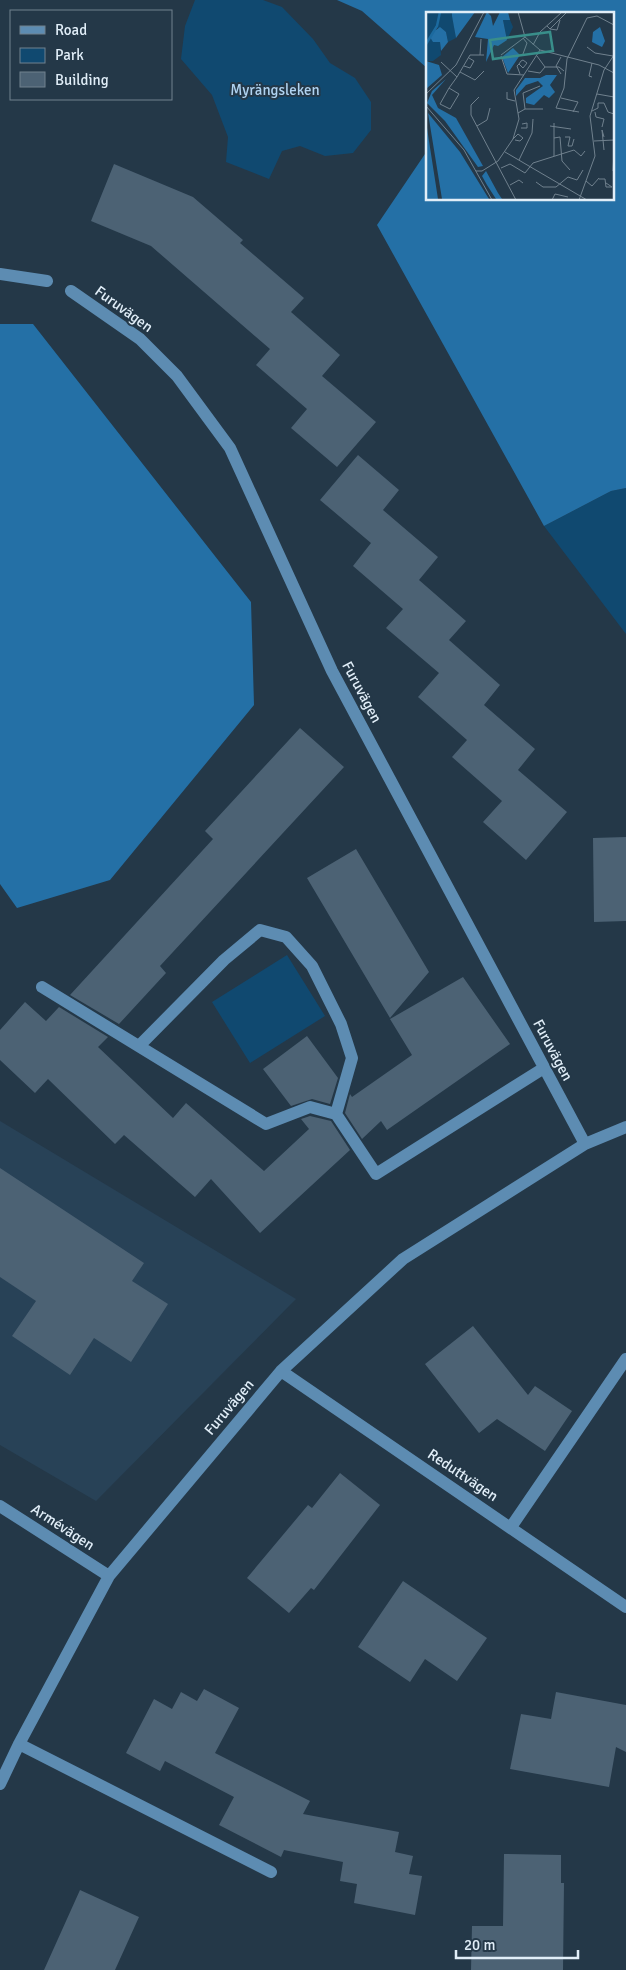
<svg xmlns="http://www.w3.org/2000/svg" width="626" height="1970" viewBox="0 0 626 1970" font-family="Signika,sans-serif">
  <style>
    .built { fill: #284257 }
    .green { fill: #104970 }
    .forest { fill: #2470a6 }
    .building { fill: #4c6274 }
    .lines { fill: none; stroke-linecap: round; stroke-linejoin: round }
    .minor { stroke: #5d8cb2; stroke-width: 12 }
    .labels { text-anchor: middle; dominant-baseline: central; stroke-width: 4; stroke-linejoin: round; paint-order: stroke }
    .park-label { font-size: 15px; fill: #b0d3f1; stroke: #243848 }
    .street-label { font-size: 15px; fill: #e1eef8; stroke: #243848 }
    .inset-river { fill: none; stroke: #1c6a9f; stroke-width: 2.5 }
    .inset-road { fill: none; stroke: #70818e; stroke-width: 1 }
    .view { fill: #398e8a; fill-opacity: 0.15; stroke: #398e8a; stroke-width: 2.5 }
    .inset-edge { fill: none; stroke: #e1eef8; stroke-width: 2.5 }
  </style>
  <rect width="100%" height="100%" fill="#243848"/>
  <!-- built -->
  <path class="built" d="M0 1121 296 1299 96 1501 0 1445Z"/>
  <!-- green -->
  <path class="green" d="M195 0H263L282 7 313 39 330 63 355 78 371 102V130L353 153 325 156 300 146 282 151 269 179 226 162 228 137 212 95 181 59 185 26Z
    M626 488V634L544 526 611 491Z
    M287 955 325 1016 250 1063 212 1002Z"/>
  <!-- forest -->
  <path class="forest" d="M337 0H626V488L611 491 544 526 377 225 427 151V199H612V14H427V68L362 11Z
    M0 324H33L251 602 254 705 110 880 17 908 0 884Z"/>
  <!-- building -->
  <path class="building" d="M114 164 193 197 243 240 240 243 304 298 291 312 340 355 322 376 376 422 337 467 291 428 307 409 256 365 270 349 151 246 91 221Z
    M358 455 399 490 383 510 438 557 419 580 466 621 449 640 500 685 484 705 535 749 518 770 567 812 526 860 483 822 502 801 452 757 467 740 418 697 439 673 386 628 403 609 353 566 371 543 320 500Z
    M300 728 344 767 160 966 166 973 119 1024 70 995 213 839 205 831Z
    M626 837V921L594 922 593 838Z
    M356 849 429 972 390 1018 307 878Z
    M463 977 510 1044 387 1130 381 1121 362 1139 345 1113 350 1094 352 1097 412 1055 390 1019Z
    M25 1002 46 1021 59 1007 108 1037 98 1047 173 1118 186 1103 264 1171 309 1129 301 1119 310 1116 331 1121 350 1150 260 1233 211 1179 195 1197 124 1135 115 1144 48 1079 35 1093 0 1060V1030Z
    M307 1036 338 1078 330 1104 312 1099 291 1106 263 1069Z
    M0 1168 144 1263 132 1281 168 1304 131 1362 94 1338 70 1375 12 1336 36 1301 0 1277Z
    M473 1326 528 1395 535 1386 572 1411 545 1451 497 1419 479 1433 425 1364Z
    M340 1473 380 1505 314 1590 311 1588 289 1613 247 1578 308 1505 312 1508Z
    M403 1581 487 1638 457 1681 425 1659 410 1682 358 1647Z
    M204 1689 239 1708 215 1753 310 1801 303 1814 399 1832 395 1852 413 1856 409 1874 422 1876 415 1915 354 1903 357 1884 340 1881 343 1862 284 1850 281 1857 219 1825 234 1797 165 1761 160 1771 126 1753 154 1699 172 1709 181 1692 197 1701Z
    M556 1692 626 1705V1752L616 1747 609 1787 510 1769 521 1714 551 1719Z
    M504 1854 561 1855V1883H564L563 1970H471L472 1926H503Z
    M80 1890 139 1917 115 1970H44Z"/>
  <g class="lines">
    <!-- minor -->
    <path class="minor" d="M0 274 47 281
      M71 291 140 339 177 376 230 448 332 671 585 1144
      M42 987 266 1124 310 1107 336 1114 376 1174 544 1068
      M139 1046 224 960 260 930 286 937 312 966 341 1024 352 1058 336 1114
      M281 1371 626 1607
      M0 1506 109 1576
      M511 1527 626 1359
      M19 1744 271 1872
      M0 1784 19 1744 109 1576 281 1371 403 1259 585 1144 626 1127"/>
  </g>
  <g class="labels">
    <!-- park labels -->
    <g class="park-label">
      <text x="275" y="90">Myrängsleken</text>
    </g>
    <!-- street labels -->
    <g class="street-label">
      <text transform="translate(124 309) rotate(36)">Furuvägen</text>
      <text transform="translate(362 692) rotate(62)">Furuvägen</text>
      <text transform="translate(553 1050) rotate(62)">Furuvägen</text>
      <text transform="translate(229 1407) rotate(-50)">Furuvägen</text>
      <text transform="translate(463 1475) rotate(34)">Reduttvägen</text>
      <text transform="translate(63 1527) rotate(33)">Armévägen</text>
    </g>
  </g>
  <!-- overview -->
  <g transform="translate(426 12)">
    <rect width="188" height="188" fill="#243848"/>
    <path d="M26 0 30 26 22 30 20 20 10 15 4 25 14 30 15 43 7 49H0V0ZM77 8H84L87 15 81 28Z" fill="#104970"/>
    <path d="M26 0H49L30 26 26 4ZM61 0 65 4 67 14 74 0H82L84 8H77L81 28 72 34 68 33 60 50 62 27 49 25ZM10 14V18L14 15 20 20 22 30 15 39 14 30H7L4 25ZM174 15 179 29 176 35 166 30 167 20ZM87 36 94 43 82 61 76 45ZM0 49 13 53 16 63 0 77ZM120 63H131L124 73 129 80 123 86 118 83 108 93 100 91V86L117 74 112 69 100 73 90 84V78L99 66H114ZM20 67 6 83 12 96 30 106 57 154 52 155 19 109 1 91 6 79ZM2 101 34 140 63 187H16ZM0 109 3 129 12 187H0ZM60 159 72 181 76 187H70L61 173 56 164Z" fill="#2470a6"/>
    <path class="inset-river" d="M0 32 11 14 14 0"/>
    <path class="inset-road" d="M92 0 99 25 114 38 173 53 188 61M121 14 124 17 141 0M124 17 131 18 134 8M107 33 114 20 136 0M161 35 169 41 187 44M97 42 101 31 97 26M54 43 55 27M75 43 99 25M75 44 81 62 98 63M15 50 31 65 23 76 33 82 24 97 14 92 23 76M166 51 163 64 166 65M93 52 97 56 101 51 97 48 95 49 93 52 91 54 94 62M38 54 44 56 48 49 43 46M119 55H133L138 59M102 59 114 61 119 55 111 44M34 60 49 68 58 59M135 62 130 54 135 45M31 65 44 43H58M81 80V87L89 89M0 82 30 53 58 0M171 82 188 85M53 85 45 93V103L90 188M135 86 152 90 147 100M0 94 38 138 66 188M99 97H117M166 99 172 96V91H178L182 100 188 102M153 100 130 96 138 76 141 47 161 6 171 4 188 13M169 100 170 105 178 107 176 115M92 101 99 97 97 81 114 74M51 114 61 108 64 96M124 114 145 117M95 116H101V111L96 112M139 125H144L142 134H146L148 127M178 125 176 118 178 138M128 126 134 125 136 149 144 158M87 127 92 122 97 126 94 129 89 128M168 129 188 128M79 140 161 188M128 144V111M93 148 106 121 107 107M75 156 84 152 99 161 107 151 148 138 155 144 159 139M50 159H56L72 149 87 127 93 107 88 78 114 38M187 159 188 140M173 167H179L180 175H186L180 171M160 169 166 174 173 166M110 170 117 175H130L142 165 151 168 157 158M84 173 93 168 97 171M126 188 129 182 142 185M153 188 169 144 164 104 178 58 188 43"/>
    <path class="view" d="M124 20 127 39 67 47 64 28Z"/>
    <rect width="188" height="188" class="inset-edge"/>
  </g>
  <!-- legend -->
  <rect x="10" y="10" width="162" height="90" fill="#243848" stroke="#70818e"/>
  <rect x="20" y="26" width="25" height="8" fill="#5d8cb2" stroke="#70818e"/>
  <text x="55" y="35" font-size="15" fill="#e1eef8">Road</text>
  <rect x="20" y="48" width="25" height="15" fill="#104970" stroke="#70818e"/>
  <text x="55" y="60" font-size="15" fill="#e1eef8">Park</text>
  <rect x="20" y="72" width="25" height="15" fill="#4c6274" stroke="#70818e"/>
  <text x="55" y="85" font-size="15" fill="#e1eef8">Building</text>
  <!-- scale -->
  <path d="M456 1950v8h122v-8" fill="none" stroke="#e1eef8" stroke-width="2.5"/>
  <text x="464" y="1950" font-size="15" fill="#e1eef8" stroke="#243848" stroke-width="4" paint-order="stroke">20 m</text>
</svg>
